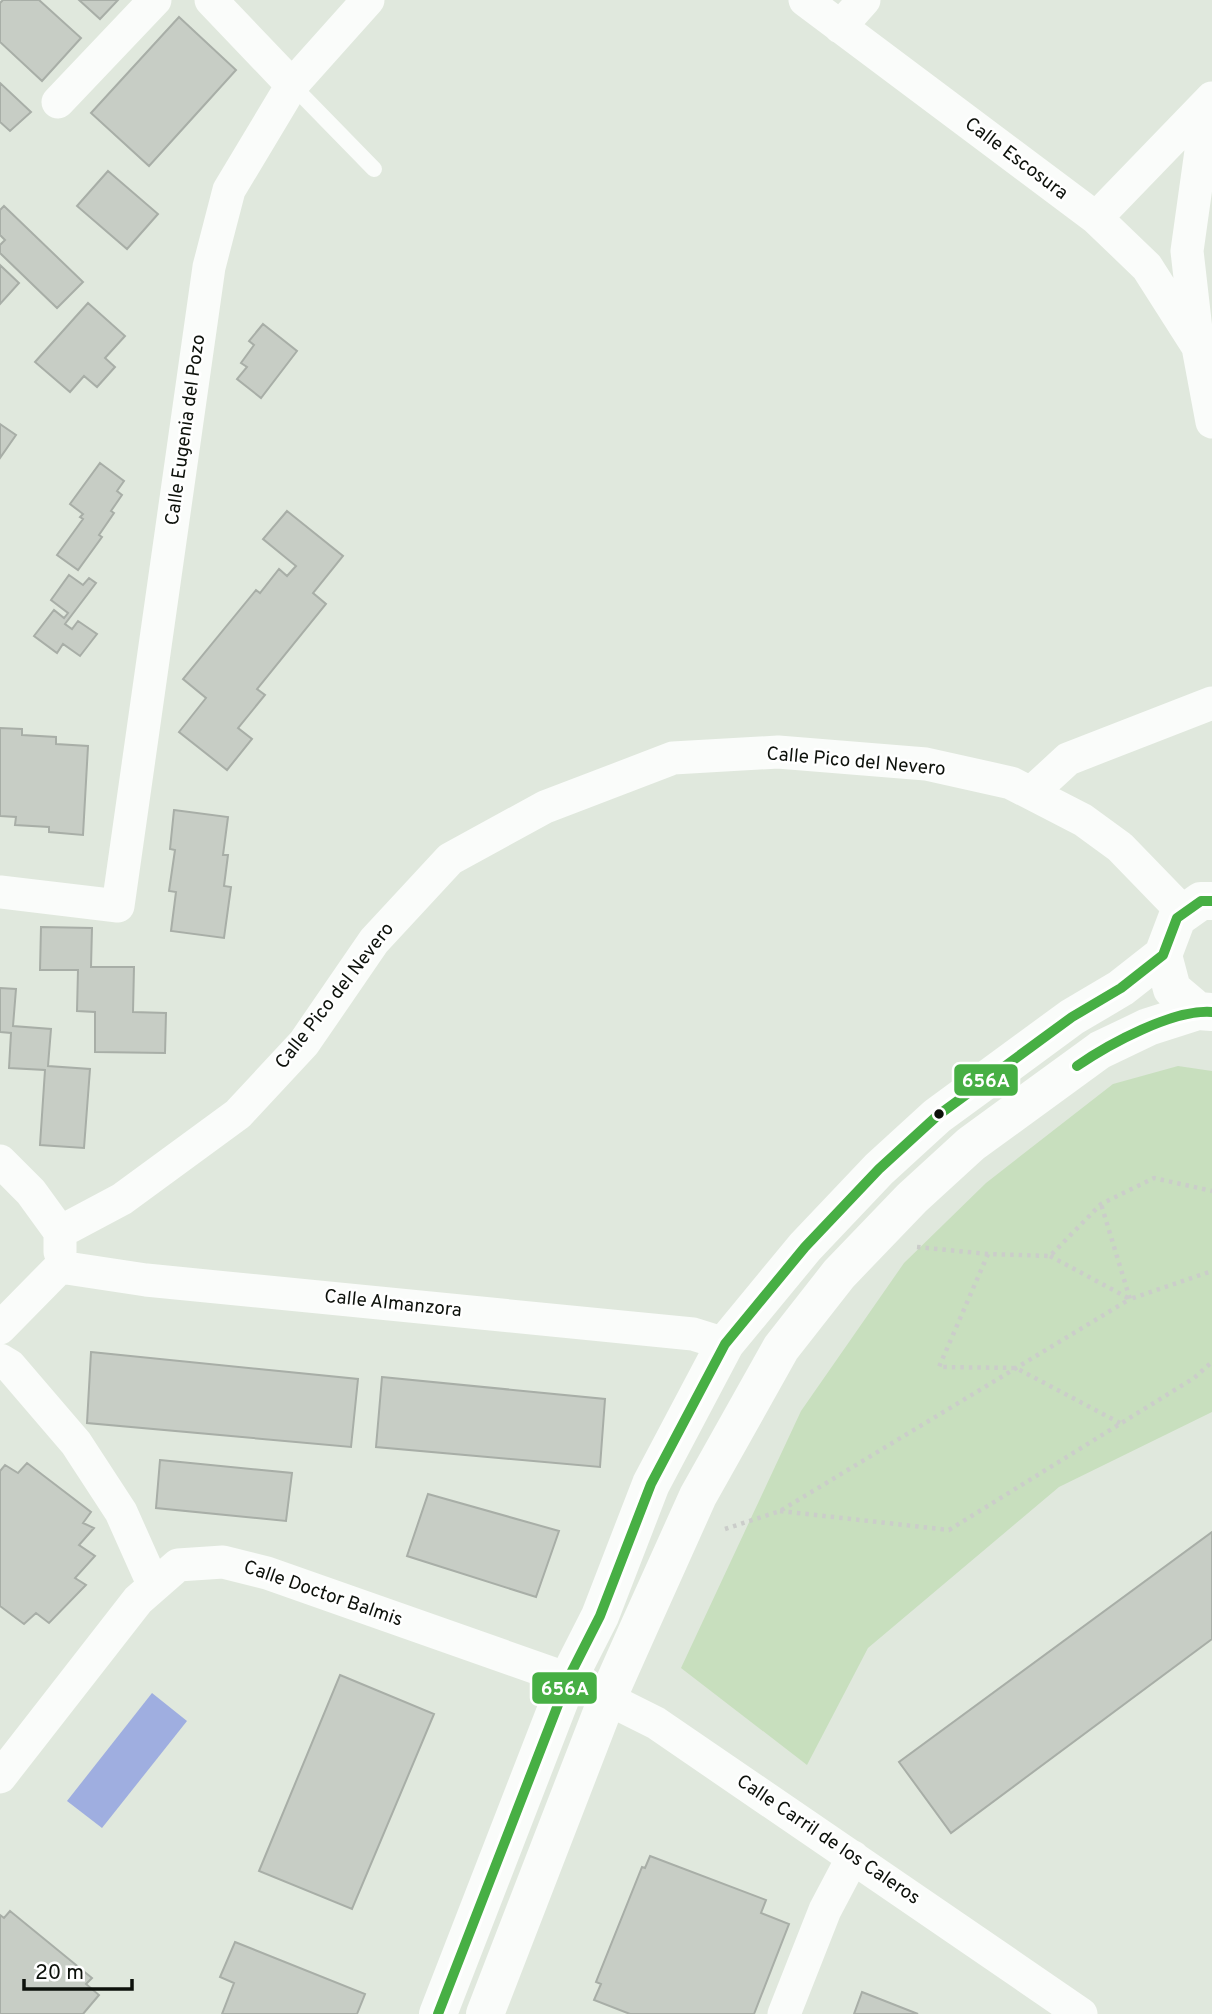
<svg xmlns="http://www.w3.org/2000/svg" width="1212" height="2014" viewBox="0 0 1212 2014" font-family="Overpass,sans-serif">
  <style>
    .green { fill: #c8dfbe }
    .water { fill: #9faee0 }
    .building { fill: #c7cdc5; stroke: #a8aea7; stroke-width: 2 }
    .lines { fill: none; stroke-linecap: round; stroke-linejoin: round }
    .path { stroke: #cbcdca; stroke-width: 4.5; stroke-dasharray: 3.5 5; stroke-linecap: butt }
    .lane { stroke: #fafcfa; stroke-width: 16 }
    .street { stroke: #fafcfa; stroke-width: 33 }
    .secondary { stroke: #fafcfa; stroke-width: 38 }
    .bus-1-casing { stroke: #fff; stroke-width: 16 }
    .bus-1 { stroke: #47af44; stroke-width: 10 }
    .bus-dot { fill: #0d110b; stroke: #fff; stroke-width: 2.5 }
    .labels { text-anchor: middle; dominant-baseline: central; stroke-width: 5; stroke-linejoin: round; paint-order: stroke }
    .street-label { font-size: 19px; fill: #0d110b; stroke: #fff }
    .line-badge { stroke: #fff; stroke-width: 2.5 }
    .badge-label { font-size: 19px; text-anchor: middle; font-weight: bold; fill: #fff }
  </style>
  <rect width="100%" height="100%" fill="#e0e8dd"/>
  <!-- green -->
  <path class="green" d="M1178 1066 1212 1071V1412L1059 1487 868 1648 807 1765 681 1668 801 1411 904 1263 986 1183 1113 1084Z"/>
  <!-- water -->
  <path class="water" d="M152 1693 187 1721 102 1828 67 1801Z"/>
  <!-- building -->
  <path class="building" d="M3 0H39L81 38 42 81 0 42V3Z
    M79 0H118L100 19Z
    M179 17 236 70 149 166 91 113Z
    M0 83 31 112 10 131 0 122Z
    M108 171 158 214 127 249 77 206Z
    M4 206 83 282 57 308 0 253V245L5 240 0 235V210Z
    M0 265 19 283 0 304Z
    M88 303 125 336 105 358 115 367 97 387 84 376 70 392 35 362Z
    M263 324 297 351 261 398 237 379 247 367 241 363 254 345 249 341Z
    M0 424 16 435 0 458Z
    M100 463 124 481 117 491 122 495 111 511 114 513 99 535 102 537 78 570 57 555 83 519 80 517 83 514 70 504Z
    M287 511 343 556 313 593 326 604 257 689 265 695 238 728 252 739 227 770 179 732 206 698 183 679 256 590 260 593 279 569 287 576 296 566 263 539Z
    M69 575 83 585 89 578 96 583 65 624 72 629 78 621 97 634 80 656 63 644 57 653 34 636 54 610 64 618 68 613 51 600Z
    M0 728 22 729V735L56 737V744L88 746 83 835 49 832V827L15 825 16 817 0 816Z
    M174 810 228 817 223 855H228L224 886 231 887 224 938 171 931 176 892 169 891 175 850 170 849Z
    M41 927 92 928 91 967H134L133 1012 166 1013 165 1053 95 1052V1012L77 1011 78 970H40Z
    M0 988 16 989 13 1026 51 1029 48 1066 90 1069 84 1148 40 1145 45 1070 9 1068 11 1033 0 1032Z
    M91 1352 358 1379 351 1447 87 1423Z
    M382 1377 605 1399 600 1467 376 1447Z
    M160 1460 292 1473 286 1521 156 1508Z
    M27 1463 91 1512 83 1523 94 1528 79 1545 95 1556 75 1578 86 1585 49 1623 36 1613 24 1624 0 1606V1471L5 1465 18 1473Z
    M428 1494 559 1531 536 1597 407 1556Z
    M1212 1532V1639L951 1833 899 1762Z
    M340 1675 434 1714 352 1909 259 1871Z
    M650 1856 766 1900 761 1913 789 1924 754 2014H630L594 2000 601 1984 596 1982 642 1867 645 1868Z
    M10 1911 92 1978 86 1984 99 1995 83 2014H0V1915L4 1918Z
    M235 1942 365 1994 357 2014H222L234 1983 220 1977Z
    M862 1992 918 2014H854Z"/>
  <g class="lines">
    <!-- path -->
    <path class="path" d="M917 1247 988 1254 1050 1256 1101 1204 1154 1178 1212 1191
      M988 1254 939 1367 1016 1368 1120 1423
      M1050 1256 1130 1299 1212 1271
      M780 1511 949 1530 1194 1378 1212 1362
      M725 1529 780 1511 1130 1299 1101 1204"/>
    <!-- lane -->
    <path class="lane" d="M292 85 374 169"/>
    <!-- street -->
    <path class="street" d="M211 0 292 85
      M805 0 1096 218 1147 267 1198 347
      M840 27 864 0
      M58 102 155 0
      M1212 126 1201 151 1187 251 1198 347 1212 422
      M1096 218 1212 98
      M1031 793 1068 759 1212 703
      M0 892 118 906 209 267 229 190 292 85 368 0
      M0 1161 31 1192 60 1232V1252
      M60 1232 122 1199 238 1114 304 1043 374 941 450 859 545 807 673 758 778 752 926 764 1011 783 1083 820 1120 847 1184 913
      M60 1267 146 1280 693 1334 725 1344
      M0 1328 60 1267
      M0 1360 10 1366 76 1443 121 1512 154 1586
      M0 1777 138 1600 178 1565 223 1562 267 1573 568 1679 656 1723 1081 2014
      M784 2014 825 1910 853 1857"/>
    <!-- secondary -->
    <path class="secondary" d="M1212 901H1201L1177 918 1163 955 1172 989 1198 1011 1212 1012
      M438 2014 568 1679 600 1616 651 1484 725 1344 805 1247 879 1169 937 1116 1072 1017 1121 988 1163 955
      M485 2014 607 1699 640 1625 698 1496 781 1348 839 1274 912 1198 971 1144 1100 1050 1148 1027 1198 1011"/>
    <defs>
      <path id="bus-1" d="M1077 1066C1109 1044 1173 1009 1212 1012
        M438 2014 568 1679 600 1616 651 1484 725 1344 805 1247 879 1169 937 1116 1072 1017 1121 988 1163 955 1177 918 1201 901H1212"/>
    </defs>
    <!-- bus-1 casing -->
    <use href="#bus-1" class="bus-1-casing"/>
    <!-- bus-1 -->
    <use href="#bus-1" class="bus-1"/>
  </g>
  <!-- markers -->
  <circle class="bus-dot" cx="939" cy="1114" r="6"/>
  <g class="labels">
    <!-- street labels -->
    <g class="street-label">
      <text transform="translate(1016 159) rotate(37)">Calle Escosura</text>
      <text transform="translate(186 430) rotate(-82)">Calle Eugenia del Pozo</text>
      <text transform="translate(856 762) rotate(5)">Calle Pico del Nevero</text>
      <text transform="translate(335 996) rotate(-52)">Calle Pico del Nevero</text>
      <text transform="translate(393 1304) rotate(6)">Calle Almanzora</text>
      <text transform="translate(323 1594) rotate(19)">Calle Doctor Balmis</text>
      <text transform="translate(828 1840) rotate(34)">Calle Carril de los Caleros</text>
    </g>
  </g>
  <g class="line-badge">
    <rect x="953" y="1063" width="66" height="34" rx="7" fill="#47af44"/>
    <rect x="531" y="1671" width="67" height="34" rx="7" fill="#47af44"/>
  </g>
  <g class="badge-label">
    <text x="986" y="1087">656A</text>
    <text x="565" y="1695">656A</text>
  </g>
  <!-- scale -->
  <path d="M24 1979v10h108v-10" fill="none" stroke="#0d110b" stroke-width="3.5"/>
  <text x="35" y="1979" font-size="21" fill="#0d110b" stroke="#ffffff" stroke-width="5" paint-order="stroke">20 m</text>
</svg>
